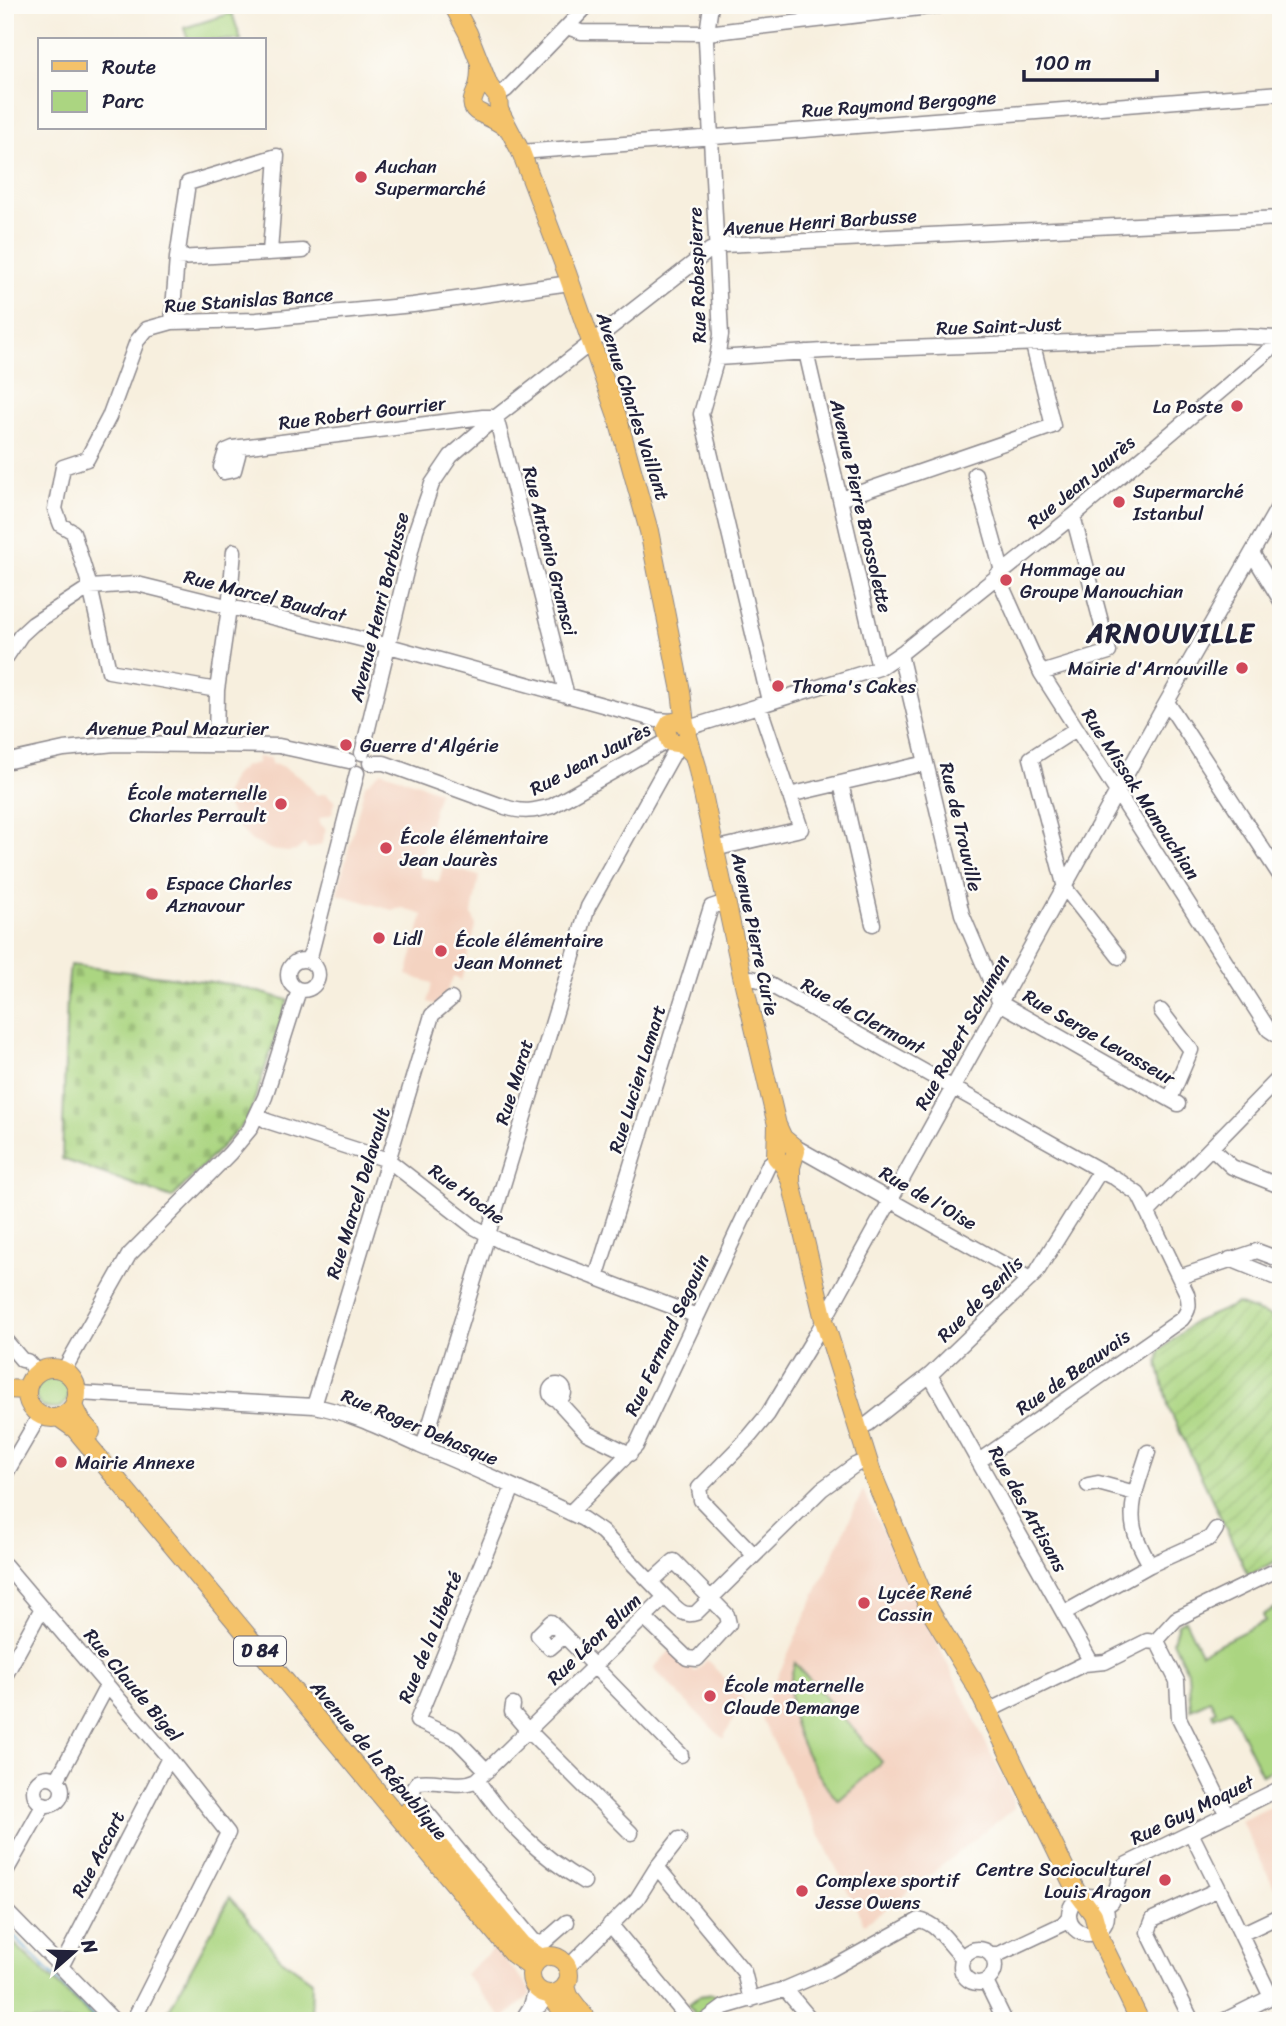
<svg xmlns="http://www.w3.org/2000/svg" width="1286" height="2026" viewBox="0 0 1286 2026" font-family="Sriracha,sans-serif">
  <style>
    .built { fill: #f4d3c1 }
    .grass { fill: url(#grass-tufts); stroke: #667c5e; stroke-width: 2 }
    .cemetery { fill: url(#cemetery-stones); stroke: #667c5e; stroke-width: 2 }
    .park { fill: #abd581; stroke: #667c5e; stroke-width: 2 }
    .garden { fill: url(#garden-furrows); stroke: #667c5e; stroke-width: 2 }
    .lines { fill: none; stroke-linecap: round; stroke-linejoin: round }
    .stream { stroke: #5aa7d3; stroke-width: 2.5 }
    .minor-casing { stroke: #8c888c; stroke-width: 17 }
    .major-casing { stroke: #8c888c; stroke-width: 20 }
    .minor { stroke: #fff; stroke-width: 14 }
    .major { stroke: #f4c26a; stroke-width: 18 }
    .poi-dot { fill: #d1495b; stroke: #fdfcf7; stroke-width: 2.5 }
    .labels { text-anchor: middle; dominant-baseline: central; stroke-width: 5; stroke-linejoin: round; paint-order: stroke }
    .shield { fill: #fdfcf7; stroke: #646373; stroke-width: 2 }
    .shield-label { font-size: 18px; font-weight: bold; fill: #22223b }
    .street-label { font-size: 19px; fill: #22223b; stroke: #fdfcf7 }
    .poi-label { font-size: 19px; fill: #22223b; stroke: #fdfcf7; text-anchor: start }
    .district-label { font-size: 26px; font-weight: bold; letter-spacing: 2px; fill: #22223b; stroke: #fdfcf7 }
  </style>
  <defs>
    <pattern id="grass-tufts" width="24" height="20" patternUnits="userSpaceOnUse" patternTransform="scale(1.75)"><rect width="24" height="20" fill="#abd581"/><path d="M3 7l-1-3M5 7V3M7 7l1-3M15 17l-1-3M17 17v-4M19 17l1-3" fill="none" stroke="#93b770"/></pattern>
    <pattern id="cemetery-stones" width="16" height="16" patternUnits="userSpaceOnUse" patternTransform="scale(1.75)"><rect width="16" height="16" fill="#abd581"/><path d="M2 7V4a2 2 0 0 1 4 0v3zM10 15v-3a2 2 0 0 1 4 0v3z" fill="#93b770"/></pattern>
    <pattern id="garden-furrows" width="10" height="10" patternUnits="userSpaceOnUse" patternTransform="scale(1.75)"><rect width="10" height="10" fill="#abd581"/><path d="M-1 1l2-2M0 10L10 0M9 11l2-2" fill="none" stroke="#93b770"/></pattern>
  </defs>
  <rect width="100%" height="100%" fill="#fdfcf7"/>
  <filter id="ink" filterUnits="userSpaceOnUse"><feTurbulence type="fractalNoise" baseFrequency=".0143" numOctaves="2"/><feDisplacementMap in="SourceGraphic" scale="14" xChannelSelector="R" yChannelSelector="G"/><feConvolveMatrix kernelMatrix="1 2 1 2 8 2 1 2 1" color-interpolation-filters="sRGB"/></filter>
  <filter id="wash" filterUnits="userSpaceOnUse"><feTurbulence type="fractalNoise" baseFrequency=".00686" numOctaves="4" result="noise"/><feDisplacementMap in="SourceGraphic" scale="28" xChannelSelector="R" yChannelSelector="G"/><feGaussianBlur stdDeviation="1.57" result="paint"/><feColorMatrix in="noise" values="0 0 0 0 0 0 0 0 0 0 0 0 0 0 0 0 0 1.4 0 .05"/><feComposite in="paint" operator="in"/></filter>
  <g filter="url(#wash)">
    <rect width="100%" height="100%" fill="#f7efde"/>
    <!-- built -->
    <path class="built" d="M257 757 271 758V764L282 766 302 779 317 795 326 793 335 802 332 814 320 818 319 823 326 829 321 845 308 849 304 844 296 851 288 852 272 850 252 841 237 826 227 807 225 793 233 776 245 766 257 763Z
      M381 771 439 791 419 865 421 877 439 882 443 866 479 876 472 914 476 926 461 981 454 976 440 1006 428 1002 432 983 407 975 423 915 403 908 392 910 337 894 365 785Z
      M863 1490 1012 1797 1014 1808 906 1894 864 1924 760 1715Z
      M672 1649 695 1672 707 1660 744 1699 723 1739 653 1668Z
      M1281 1802V1883L1274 1887 1241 1821Z
      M495 1947 529 1988 530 1995 503 2019 465 1974Z"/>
    <!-- grass -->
    <path class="grass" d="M35 1392a17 17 0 1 1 34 0a17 17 0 1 1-34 0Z"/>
    <!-- cemetery -->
    <path class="cemetery" d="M70 965 229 984 288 1000 248 1119 172 1198 62 1159 67 996Z"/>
    <!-- park -->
    <path class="park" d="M232 13 241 40H188L184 28Z
      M1275 1608 1281 1618V1764L1262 1775 1230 1710 1214 1717 1212 1713 1216 1711 1210 1700 1191 1709 1188 1673 1173 1641 1178 1624 1185 1620 1201 1653 1265 1621 1263 1615Z
      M795 1663 882 1762 838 1801C808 1764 777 1711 795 1663Z
      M230 1897 280 1958 312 1981 311 2021H163Z
      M5 1935 96 2021H5Z
      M713 1994 717 2001 697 2016 688 2005 699 1996Z"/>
    <!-- garden -->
    <path class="garden" d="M1237 1304 1281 1320V1559L1248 1575 1169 1409 1158 1363 1160 1351 1194 1322Z"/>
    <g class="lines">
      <!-- stream -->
      <path class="stream" d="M5 1928 99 2021"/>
    </g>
  </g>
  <g filter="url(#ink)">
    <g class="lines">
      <defs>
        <path id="minor" d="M711 5 706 40 721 335 717 358 701 414 769 701
          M1280 5 1281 8
          M567 27 581 32 707 33 946 5
          M497 95 506 90 588 5
          M521 152 1281 93
          M177 258 303 251
          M172 322 177 258 188 183 277 156 270 252
          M806 352 879 668
          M717 358 824 351 1239 336 1276 338 1279 342
          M233 448 238 455 234 470 224 472 221 467 226 451 233 448 483 417H496L567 696
          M975 474 1002 571
          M841 499 1053 426 1033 345
          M1252 553 1281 601
          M997 575 1041 673 1269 1030 1281 1038
          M900 654 962 914 1000 1003 1178 1104
          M5 659 21 635 33 624 90 587 137 584 389 646 657 720 672 721
          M1041 673 1109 652 1073 516
          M217 690 109 671 90 587 73 532 61 525 55 509 63 467 87 459 109 417 137 341 147 329 172 322 257 320 413 305 570 283
          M1167 702 1281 877
          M688 728 879 668 904 651 1073 516 1281 340
          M1076 729 1031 758 1065 888 1119 957
          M216 744 217 690 229 608 234 551
          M362 753 416 530 432 484 451 456 496 417 710 250 723 245 1281 218
          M5 762 64 749 115 744 279 746 349 761
          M370 763H384L505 807C523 813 534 811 552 806L669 740
          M841 783 873 924
          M789 795 926 763
          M714 849 801 829 759 705
          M307 960 311 953 357 773
          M288 975a15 15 0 1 1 30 0a15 15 0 1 1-30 0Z
          M743 980 752 978 763 981 1110 1176
          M1161 1011 1191 1050 1170 1099
          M258 1115 267 1121 388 1160 474 1227 502 1242 697 1316
          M792 1145 1030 1279
          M1212 1148 1232 1167 1275 1184 1281 1183
          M1148 1212 1281 1076
          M1230 1259 1281 1280
          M1179 1277 1257 1251 1281 1260
          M596 1278 711 907 726 902
          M5 1340 22 1360 27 1361 37 1372
          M64 1370 129 1255 230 1153 250 1129 265 1097 299 990
          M930 1375 1091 1662
          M550 1392a7 7 0 1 1 14 0a7 7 0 1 1-14 0Z
          M78 1393 314 1406C352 1413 385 1430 420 1446 475 1469 529 1493 583 1519L602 1532 665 1597
          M555 1398 587 1433 630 1454
          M314 1406 432 1015 451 999
          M857 1428 868 1424 930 1375 1036 1273 1100 1171
          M423 1447 588 907 676 749 677 744
          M1148 1452C1141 1476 1128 1503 1134 1529 1137 1542 1144 1554 1150 1565
          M979 1461 1182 1319C1189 1310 1190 1305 1187 1294L1141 1199 1138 1194 1115 1178
          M5 1475 40 1415
          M1088 1485 1098 1483 1135 1493
          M570 1513 636 1446 769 1164 777 1158
          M754 1555 701 1500 699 1488 749 1437 768 1414 817 1333 1161 712 1281 502
          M5 1565 169 1758 228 1833 133 2021
          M1064 1613 1150 1565 1210 1538 1216 1529
          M644 1617 687 1658 697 1659 729 1624 727 1615 674 1561 651 1582
          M564 1636 550 1648 538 1635 551 1622 681 1755
          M1155 1642 1159 1645 1177 1681 1179 1718 1227 1815
          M1155 1642 1176 1619 1281 1568
          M5 1676 42 1608
          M513 1705 512 1712 524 1726 631 1833
          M988 1711 1084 1664 1105 1662 1147 1641 1155 1642
          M487 1771 455 1738 417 1721 513 1487
          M34 1791a14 14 0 1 1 28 0a14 14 0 1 1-28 0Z
          M57 1780 107 1686
          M477 1780C506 1823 539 1855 584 1882
          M1191 1833 1219 1889 1153 1919 1148 1932 1192 2021
          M657 1867 744 1972 751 2000
          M5 1873 44 1804
          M1219 1889 1271 1997
          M1069 1915a19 19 0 1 1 38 0a19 19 0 1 1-38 0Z
          M1105 1906 1112 1902 1123 1867 1127 1864 1281 1788
          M5 1910 114 2021
          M567 1922 542 1944 533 1940 414 1797 413 1789 418 1782C438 1779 459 1789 477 1780L665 1597C675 1606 682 1618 696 1613L822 1489 855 1465 867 1460
          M610 1924 690 2021
          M1241 1934 1281 1915
          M961 1966a17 17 0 1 1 34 0a17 17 0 1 1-34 0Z
          M990 1954H999L1063 1924 1068 1918
          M61 1967 169 1758
          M568 1967 637 1899 657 1867 679 1839
          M986 1982 1005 2021
          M536 1989 531 2006 524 2017 543 2003 548 1994
          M785 1989 812 2021
          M705 2021 724 2007 785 1989 827 1971 919 1920C939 1924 949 1945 963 1958
          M1223 2021 1281 1992"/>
        <path id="major" d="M453 5 468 33 489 86 498 97 499 110 521 152 567 273 617 416 649 531 681 691 685 724
          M480 66C480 73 480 82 477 89 474 97 467 107 480 113 488 117 496 120 504 126
          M688 732 685 724 678 721 670 723 666 730 670 742 683 744 692 753
          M688 736 697 766 743 980 777 1125 783 1138 794 1147 796 1151 791 1167V1182
          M777 1125 776 1157 784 1166 791 1182 824 1320 872 1473 929 1609 977 1688
          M27 1393a25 25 0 1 1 50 0a25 25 0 1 1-50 0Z
          M5 1389 27 1390
          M74 1406 82 1422 91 1432
          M58 1417 75 1429 513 1954 532 1968
          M972 1678 1076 1891 1093 1914 1100 1939 1140 2021
          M409 1810 522 1945 541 1958
          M531 1975a19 19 0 1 1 38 0a19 19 0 1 1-38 0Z
          M566 1986 569 1996 588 2021
          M550 1995 570 2021"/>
      </defs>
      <!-- minor casing -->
      <use href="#minor" class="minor-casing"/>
      <!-- major casing -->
      <use href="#major" class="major-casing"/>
      <!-- minor -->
      <use href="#minor" class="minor"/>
      <!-- major -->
      <use href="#major" class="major"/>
    </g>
  </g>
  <!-- markers -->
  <g class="poi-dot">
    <circle cx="361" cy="177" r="7"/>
    <circle cx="1237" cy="406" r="7"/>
    <circle cx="1119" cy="502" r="7"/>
    <circle cx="1006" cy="580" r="7"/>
    <circle cx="1242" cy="668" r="7"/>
    <circle cx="778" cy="686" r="7"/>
    <circle cx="346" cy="745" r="7"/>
    <circle cx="281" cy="804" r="7"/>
    <circle cx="386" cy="848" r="7"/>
    <circle cx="152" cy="894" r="7"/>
    <circle cx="379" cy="938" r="7"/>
    <circle cx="441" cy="951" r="7"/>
    <circle cx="61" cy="1462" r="7"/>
    <circle cx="864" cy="1603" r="7"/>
    <circle cx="710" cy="1696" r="7"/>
    <circle cx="1165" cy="1880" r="7"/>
    <circle cx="802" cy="1891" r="7"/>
  </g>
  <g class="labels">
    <!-- shield labels -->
    <rect class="shield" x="234" y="1636.5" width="52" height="29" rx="5"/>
    <g class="shield-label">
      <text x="260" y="1651">D 84</text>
    </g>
    <!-- street labels -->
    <g class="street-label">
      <text transform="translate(899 104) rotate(-4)">Rue Raymond Bergogne</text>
      <text transform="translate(820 222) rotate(-4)">Avenue Henri Barbusse</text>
      <text transform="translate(697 275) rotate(-92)">Rue Robespierre</text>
      <text transform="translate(249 300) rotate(-4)">Rue Stanislas Bance</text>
      <text transform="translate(999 326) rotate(-2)">Rue Saint-Just</text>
      <text transform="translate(633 406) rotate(72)">Avenue Charles Vaillant</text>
      <text transform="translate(362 413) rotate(-7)">Rue Robert Gourrier</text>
      <text transform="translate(1081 482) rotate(-40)">Rue Jean Jaurès</text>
      <text transform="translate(861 506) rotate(77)">Avenue Pierre Brossolette</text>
      <text transform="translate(550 551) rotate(76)">Rue Antonio Gramsci</text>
      <text transform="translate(265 596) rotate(14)">Rue Marcel Baudrat</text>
      <text transform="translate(379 607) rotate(-76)">Avenue Henri Barbusse</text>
      <text x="177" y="728">Avenue Paul Mazurier</text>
      <text transform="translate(590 759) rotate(-28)">Rue Jean Jaurès</text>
      <text transform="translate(1141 794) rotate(57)">Rue Missak Manouchian</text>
      <text transform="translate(961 827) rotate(77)">Rue de Trouville</text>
      <text transform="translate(755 934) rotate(78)">Avenue Pierre Curie</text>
      <text transform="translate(863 1016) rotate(29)">Rue de Clermont</text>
      <text transform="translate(962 1032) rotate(-61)">Rue Robert Schuman</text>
      <text transform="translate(1099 1037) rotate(30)">Rue Serge Levasseur</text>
      <text transform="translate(637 1079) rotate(-73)">Rue Lucien Lamart</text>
      <text transform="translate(514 1082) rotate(-73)">Rue Marat</text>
      <text transform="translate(358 1193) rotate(-73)">Rue Marcel Delavault</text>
      <text transform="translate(467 1194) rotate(36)">Rue Hoche</text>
      <text transform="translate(928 1198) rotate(30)">Rue de l'Oise</text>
      <text transform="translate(980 1299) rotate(-45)">Rue de Senlis</text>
      <text transform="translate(667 1335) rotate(-65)">Rue Fernand Segouin</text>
      <text transform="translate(1073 1372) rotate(-35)">Rue de Beauvais</text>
      <text transform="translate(420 1427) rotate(23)">Rue Roger Dehasque</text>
      <text transform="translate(1028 1509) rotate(61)">Rue des Artisans</text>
      <text transform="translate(430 1637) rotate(-68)">Rue de la Liberté</text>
      <text transform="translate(594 1639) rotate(-44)">Rue Léon Blum</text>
      <text transform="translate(133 1685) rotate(50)">Rue Claude Bigel</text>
      <text transform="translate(379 1760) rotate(50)">Avenue de la République</text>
      <text transform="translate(1192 1810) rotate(-26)">Rue Guy Moquet</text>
      <text transform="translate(98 1854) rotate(-63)">Rue Accart</text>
    </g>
    <!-- poi labels -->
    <g class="poi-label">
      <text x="375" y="166">Auchan<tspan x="375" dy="22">Supermarché</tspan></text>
      <text x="1223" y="406" text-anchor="end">La Poste</text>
      <text x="1133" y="491">Supermarché<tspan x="1133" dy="22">Istanbul</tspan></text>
      <text x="1020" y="569">Hommage au<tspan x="1020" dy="22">Groupe Manouchian</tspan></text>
      <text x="1228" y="668" text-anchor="end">Mairie d'Arnouville</text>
      <text x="792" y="686">Thoma's Cakes</text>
      <text x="360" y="745">Guerre d'Algérie</text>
      <text x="267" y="793" text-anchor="end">École maternelle<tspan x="267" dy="22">Charles Perrault</tspan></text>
      <text x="400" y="837">École élémentaire<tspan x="400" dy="22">Jean Jaurès</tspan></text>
      <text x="166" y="883">Espace Charles<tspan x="166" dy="22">Aznavour</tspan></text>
      <text x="393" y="938">Lidl</text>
      <text x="455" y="940">École élémentaire<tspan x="455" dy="22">Jean Monnet</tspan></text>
      <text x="75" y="1462">Mairie Annexe</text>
      <text x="878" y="1592">Lycée René<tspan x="878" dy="22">Cassin</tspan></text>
      <text x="724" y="1685">École maternelle<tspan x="724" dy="22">Claude Demange</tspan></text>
      <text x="1151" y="1869" text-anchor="end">Centre Socioculturel<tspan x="1151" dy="22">Louis Aragon</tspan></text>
      <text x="816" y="1880">Complexe sportif<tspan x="816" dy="22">Jesse Owens</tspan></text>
    </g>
    <!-- district labels -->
    <g class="district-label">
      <text x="1171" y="633">ARNOUVILLE</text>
    </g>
  </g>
  <!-- margin -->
  <rect width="1286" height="2026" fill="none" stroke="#fdfcf7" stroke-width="28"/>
  <!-- legend -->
  <rect x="38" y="38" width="228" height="91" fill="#fdfcf7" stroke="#a5a5ac" stroke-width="2"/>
  <rect x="52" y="61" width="35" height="10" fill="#f4c26a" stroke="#a5a5ac" stroke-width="2"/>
  <text x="102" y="74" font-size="21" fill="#22223b">Route</text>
  <rect x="52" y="91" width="35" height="21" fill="#abd581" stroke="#a5a5ac" stroke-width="2"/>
  <text x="102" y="108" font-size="21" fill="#22223b">Parc</text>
  <!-- north arrow -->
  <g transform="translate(74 1952) rotate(70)" stroke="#fdfcf7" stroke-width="5" paint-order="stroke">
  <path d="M0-5L12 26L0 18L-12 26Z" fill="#22223b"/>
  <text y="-10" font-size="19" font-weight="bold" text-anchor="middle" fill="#22223b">N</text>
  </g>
  <!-- scale -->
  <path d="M1024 70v10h133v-10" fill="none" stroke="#22223b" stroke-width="3.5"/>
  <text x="1034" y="70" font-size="21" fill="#22223b" stroke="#fdfcf7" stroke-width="5" paint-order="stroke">100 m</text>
</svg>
